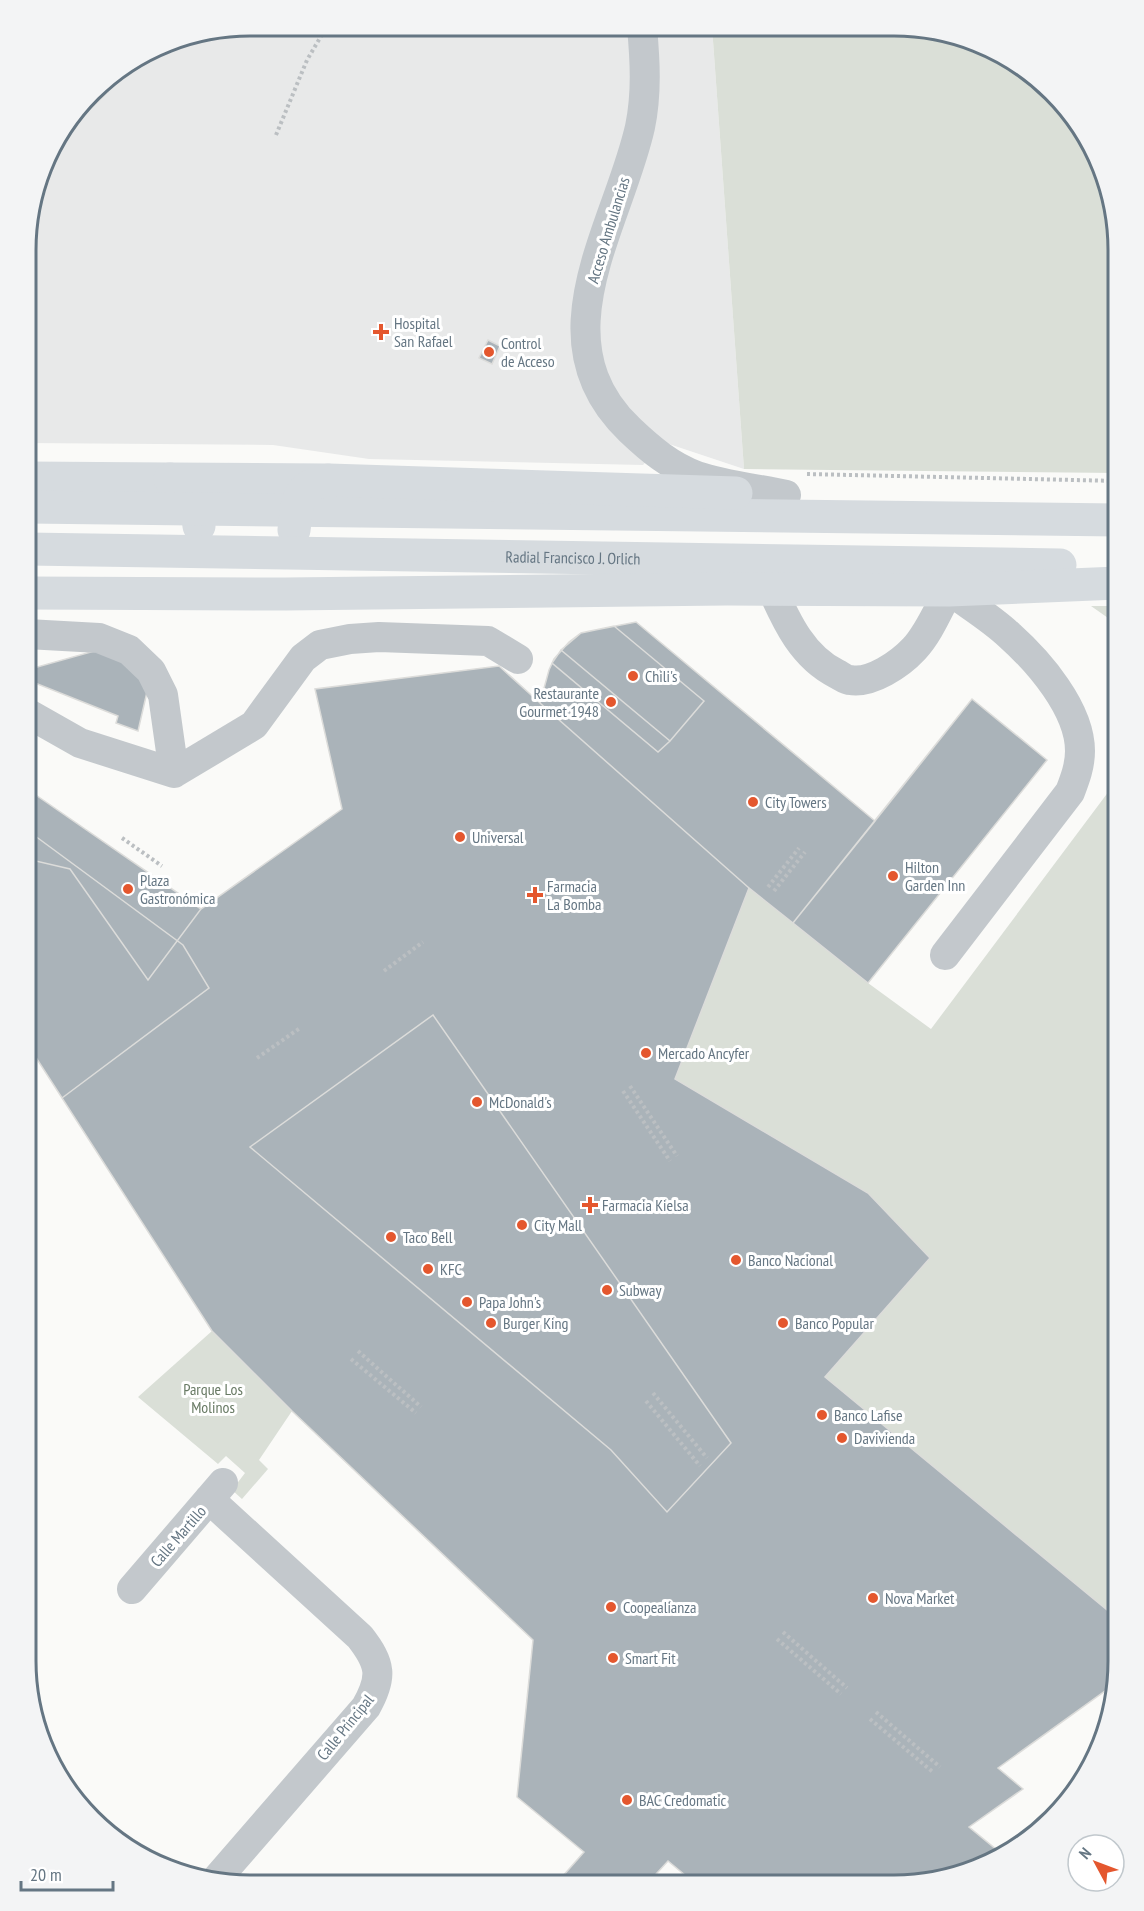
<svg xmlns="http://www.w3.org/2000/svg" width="1144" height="1911" viewBox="0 0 1144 1911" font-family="'PT Sans Narrow',sans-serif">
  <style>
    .built { fill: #e8e9e9 }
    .green { fill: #dadfd7 }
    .building { fill: #aab3b9; stroke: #dcdcda; stroke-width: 1.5 }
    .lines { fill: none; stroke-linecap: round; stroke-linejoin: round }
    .path { stroke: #bbbfc2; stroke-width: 4; stroke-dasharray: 3 3; stroke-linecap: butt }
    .minor { stroke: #c3c8cc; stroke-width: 30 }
    .major { stroke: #d6dbdf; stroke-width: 33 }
    .poi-dot { fill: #e4572e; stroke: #fff; stroke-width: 2 }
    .labels { text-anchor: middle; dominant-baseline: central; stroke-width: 6; stroke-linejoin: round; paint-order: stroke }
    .street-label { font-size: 16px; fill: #657683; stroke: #fff }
    .poi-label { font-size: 16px; fill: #657683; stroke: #fff; text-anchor: start }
    .park-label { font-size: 16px; fill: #687a64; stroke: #fff }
    .rim { fill: none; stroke: #657683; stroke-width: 3 }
  </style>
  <rect width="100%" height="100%" fill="#fafaf8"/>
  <!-- built -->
  <path class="built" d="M250 26 712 27 744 469 663 442 643 465 369 459 273 445 27 443V221L49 151 63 133 64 134 108 93 100 84 102 82 165 42Z"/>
  <!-- green -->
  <path class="green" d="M712 27H923L980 43 1031 72 1072 114 1102 165 1118 250V473L744 469Z
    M1091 606H1118V625Z
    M1118 779V1619L825 1377 930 1258 868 1193 675 1079 749 888 868 983 931 1029Z
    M212 1331 292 1411 259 1460 268 1469 242 1499 232 1490 245 1473 226 1456 218 1464 138 1397Z"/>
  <!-- building -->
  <path class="building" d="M100 84 108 92 64 134 63 133Z
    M488 340 500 346 492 364 479 358Z
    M636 622 875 821 793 923 749 888 675 1079 868 1193 930 1258 825 1377 1118 1619 1116 1683 998 1768 1023 1789 969 1827 1003 1855 979 1869 894 1885H697L668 1861 646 1885H570L562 1877 584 1852 517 1797 533 1640 292 1411 212 1331 26 1042 27 792 30 791 201 909 342 809 315 689 499 666 540 703 549 670 554 659 569 642 581 633 590 631Z
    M636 622 875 821 972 699 1047 760 868 983 749 888 540 703 549 670 554 659 569 642 581 633 590 631Z
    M614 626 704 701 670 741 561 650 581 633Z
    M105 648 150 679 138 731 116 723 118 716 30 681V669Z
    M561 650 670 741 658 752 552 663Z
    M972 699 1047 760 868 983 793 923Z
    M30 791 201 909 148 980 70 869 27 859V796Z
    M27 830 183 945 209 988 62 1098 26 1042Z
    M433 1015 731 1443 667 1512 611 1450 250 1147Z"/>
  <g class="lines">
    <!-- path -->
    <path class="path" d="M276 135 307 60 327 26
      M807 474 1118 481
      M122 838 162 866
      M768 887 799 848
      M774 891 805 852
      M384 971 423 942
      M257 1058 300 1028
      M630 1086 677 1156
      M623 1091 670 1161
      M358 1351 421 1407
      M351 1359 416 1413
      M653 1393 707 1458
      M646 1401 700 1466
      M783 1632 847 1688
      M777 1639 841 1694
      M876 1712 940 1767
      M870 1719 934 1773"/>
    <!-- minor -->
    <path class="minor" d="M642 27C645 60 647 93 640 127 618 226 535 340 630 430 650 449 670 466 697 476 723 485 759 489 786 495
      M772 589C787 623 803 657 837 674 841 676 846 680 850 680 871 684 900 664 914 649 929 633 938 610 949 590 969 605 991 618 1009 635 1039 662 1080 709 1080 751 1080 766 1075 779 1070 792L945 955
      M27 634 99 638 129 650 151 671 163 695 174 773
      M27 713 80 743 174 773 254 725 303 658 320 645 350 639 379 637 488 641 518 659
      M209 1499 360 1637C381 1664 383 1677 366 1707L214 1882
      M132 1589 223 1483"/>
    <!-- major -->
    <g class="major">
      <path d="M27 478 170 479C195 489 196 502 199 526"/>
      <path d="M170 479 327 480"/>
      <path d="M27 507 1118 520"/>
      <path d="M294 530C298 500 295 486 329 480L736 493"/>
      <path id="s1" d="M27 549 1060 565"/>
      <path d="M27 593 285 594 727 589 949 590 1118 583"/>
    </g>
  </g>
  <!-- markers -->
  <g class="poi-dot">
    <path d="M378 323h6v6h6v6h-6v6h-6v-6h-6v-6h6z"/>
    <circle cx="489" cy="352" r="6"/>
    <circle cx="633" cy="676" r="6"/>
    <circle cx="611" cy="702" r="6"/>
    <circle cx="753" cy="802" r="6"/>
    <circle cx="460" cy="837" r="6"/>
    <circle cx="893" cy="876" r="6"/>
    <circle cx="128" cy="889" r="6"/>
    <path d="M532 886h6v6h6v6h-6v6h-6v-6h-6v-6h6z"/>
    <circle cx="646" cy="1053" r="6"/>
    <circle cx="477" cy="1102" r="6"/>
    <path d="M587 1196h6v6h6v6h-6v6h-6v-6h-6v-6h6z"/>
    <circle cx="522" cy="1225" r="6"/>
    <circle cx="391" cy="1237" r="6"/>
    <circle cx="736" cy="1260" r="6"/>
    <circle cx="428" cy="1269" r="6"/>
    <circle cx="607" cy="1290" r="6"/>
    <circle cx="467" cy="1302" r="6"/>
    <circle cx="491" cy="1323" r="6"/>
    <circle cx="783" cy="1323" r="6"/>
    <circle cx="822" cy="1415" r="6"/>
    <circle cx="842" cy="1438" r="6"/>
    <circle cx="873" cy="1598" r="6"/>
    <circle cx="611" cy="1607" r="6"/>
    <circle cx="613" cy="1658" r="6"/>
    <circle cx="627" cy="1800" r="6"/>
  </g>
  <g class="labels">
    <!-- street labels -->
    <g class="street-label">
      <text transform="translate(608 230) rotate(-73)">Acceso Ambulancias</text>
      <text stroke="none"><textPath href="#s1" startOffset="546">Radial Francisco J. Orlich</textPath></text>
      <text transform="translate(178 1536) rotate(-49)">Calle Martillo</text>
      <text transform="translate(345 1727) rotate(-51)">Calle Principal</text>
    </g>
    <!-- poi labels -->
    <g class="poi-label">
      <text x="394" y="323">Hospital<tspan x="394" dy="18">San Rafael</tspan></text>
      <text x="501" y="343">Control<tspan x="501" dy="18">de Acceso</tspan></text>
      <text x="645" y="676">Chili's</text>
      <text x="599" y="693" text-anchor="end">Restaurante<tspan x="599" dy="18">Gourmet 1948</tspan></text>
      <text x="765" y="802">City Towers</text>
      <text x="472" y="837">Universal</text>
      <text x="905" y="867">Hilton<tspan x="905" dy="18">Garden Inn</tspan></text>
      <text x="140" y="880">Plaza<tspan x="140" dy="18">Gastronómica</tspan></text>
      <text x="547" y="886">Farmacia<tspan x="547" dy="18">La Bomba</tspan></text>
      <text x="658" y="1053">Mercado Ancyfer</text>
      <text x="489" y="1102">McDonald's</text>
      <text x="602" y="1205">Farmacia Kielsa</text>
      <text x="534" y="1225">City Mall</text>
      <text x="403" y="1237">Taco Bell</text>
      <text x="748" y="1260">Banco Nacional</text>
      <text x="440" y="1269">KFC</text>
      <text x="619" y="1290">Subway</text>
      <text x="479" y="1302">Papa John's</text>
      <text x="503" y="1323">Burger King</text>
      <text x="795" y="1323">Banco Popular</text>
      <text x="834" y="1415">Banco Lafise</text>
      <text x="854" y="1438">Davivienda</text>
      <text x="885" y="1598">Nova Market</text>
      <text x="623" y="1607">Coopealianza</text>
      <text x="625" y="1658">Smart Fit</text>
      <text x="639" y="1800">BAC Credomatic</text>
    </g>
    <!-- park labels -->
    <g class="park-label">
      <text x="213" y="1389">Parque Los<tspan x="213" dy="18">Molinos</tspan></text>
    </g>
  </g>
  <!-- crop -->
  <path d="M0 0H1144V1911H0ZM250 36H894A214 214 0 0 1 1108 250V1661A214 214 0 0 1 894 1875H250A214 214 0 0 1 36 1661V250A214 214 0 0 1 250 36Z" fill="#f3f4f5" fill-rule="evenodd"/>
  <path class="rim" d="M250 36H894A214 214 0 0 1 1108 250V1661A214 214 0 0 1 894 1875H250A214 214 0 0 1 36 1661V250A214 214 0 0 1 250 36Z"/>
  <!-- north arrow -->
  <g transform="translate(1096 1863) rotate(311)"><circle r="28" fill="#ffffff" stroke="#c1c8cd" stroke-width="1.5"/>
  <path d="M0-4.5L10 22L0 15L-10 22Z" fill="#e4572e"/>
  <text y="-9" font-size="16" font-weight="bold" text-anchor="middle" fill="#657683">N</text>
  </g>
  <!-- scale -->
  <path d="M21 1881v9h92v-9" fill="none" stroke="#657683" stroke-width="3"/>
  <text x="30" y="1881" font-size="18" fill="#657683" stroke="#ffffff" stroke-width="4.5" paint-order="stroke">20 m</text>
</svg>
